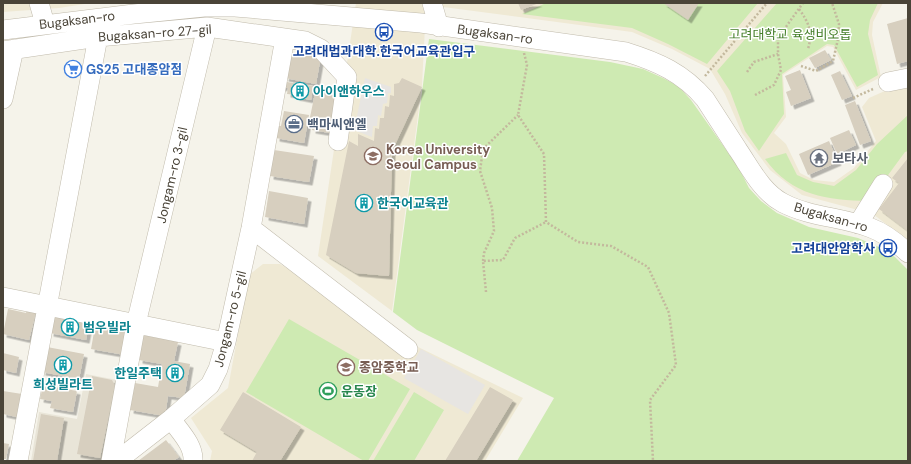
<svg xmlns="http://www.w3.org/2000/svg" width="911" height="464" viewBox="0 0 911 464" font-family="'DM Sans','Noto Sans KR',sans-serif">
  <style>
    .residential { fill: #e9e5d8 }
    .education { fill: #efe9d4 }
    .green { fill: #ceeab2 }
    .parking { fill: #e7e5e2 }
    .building { fill: #d7cfbf; filter: url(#shadow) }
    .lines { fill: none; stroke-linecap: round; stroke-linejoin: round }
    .minor-casing { stroke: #c1bbac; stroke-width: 20 }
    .path { stroke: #c3b89d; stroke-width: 2.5; stroke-dasharray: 2 2; stroke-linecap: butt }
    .minor { stroke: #fff; stroke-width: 19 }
    .labels { text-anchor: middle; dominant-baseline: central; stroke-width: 3; stroke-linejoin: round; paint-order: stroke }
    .street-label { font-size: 13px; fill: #4a4438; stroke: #fff }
    .park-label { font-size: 13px; fill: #447e28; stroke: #fff }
    .transit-label { font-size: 13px; font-weight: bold; fill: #164399; stroke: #fff }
    .shop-label { font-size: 13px; font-weight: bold; fill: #366cbe; stroke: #fff; text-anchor: start }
    .culture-label { font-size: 13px; font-weight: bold; fill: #0d838f; stroke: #fff; text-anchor: start }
    .service-label { font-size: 13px; font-weight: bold; fill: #4e5e75; stroke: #fff; text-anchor: start }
    .education-label { font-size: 13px; font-weight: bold; fill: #785e54; stroke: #fff; text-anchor: start }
    .worship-label { font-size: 13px; font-weight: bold; fill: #5b616d; stroke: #fff; text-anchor: start }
    .leisure-label { font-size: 13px; font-weight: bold; fill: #27864d; stroke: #fff; text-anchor: start }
  </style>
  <defs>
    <filter id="shadow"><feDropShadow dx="3.5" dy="3.5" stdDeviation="0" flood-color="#0004"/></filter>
  </defs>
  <rect width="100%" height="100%" fill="#f5f3ea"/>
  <!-- residential -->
  <path class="residential" d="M86 374 117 380 103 461H31L39 412 77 419Z"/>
  <!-- education -->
  <path class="education" d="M3 3H91L59 8 3 12Z
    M356 3H883L873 22 872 35 881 77 856 90 833 47 827 46 783 75 786 117 774 133 786 144 800 173 814 180 834 182 854 168 876 141 862 107 869 98 887 90 908 88V241L873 214 802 195 770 170 742 133 725 94 710 69 672 49 632 32 428 5 425 27 422 85 392 311 318 256Z
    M263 264H280L416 346 523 398 485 461H210L212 451 191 418 228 388 249 275Z"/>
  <!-- green -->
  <path class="green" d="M546 3H758L707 64 668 44 632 28 522 14Z
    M777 3H878L870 20 868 34 878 75 857 87 834 45 827 44 782 74 784 114 759 151 745 131 730 91 717 71Z
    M429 39 610 62 643 69 663 78 678 86 691 100 739 168 749 188 761 201 777 213 809 227 858 238 879 247 895 257 908 270V461H517L554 398 417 330 393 312Z
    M908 115V151L905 152 869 201C827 200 792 196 765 159L786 153 797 175 813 182 834 186 856 170 877 144Z
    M289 319 410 389 368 461H364L246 392Z
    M414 392 444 410 414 461H373Z"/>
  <!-- parking -->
  <path class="parking" d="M365 78 391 87V93H388L387 103 383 104 381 116 378 115 377 126H373L372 137 354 130Z
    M421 349 485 385 468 414 404 378Z"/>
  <!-- building -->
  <path class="building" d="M518 3H539L521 10Z
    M663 3H699L688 20Z
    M908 18V61L897 64 887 24Z
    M301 49 321 56 316 84 285 78 292 54 300 56Z
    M825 50 831 60 815 68 809 58Z
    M800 70 811 98 791 106 786 92 791 90 785 76Z
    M840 71 852 96 842 100 831 75Z
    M402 78 422 87 392 151 389 276 356 273 326 255 349 141 358 146V134L374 141 375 128 379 129 380 118H384L385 106 389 107 390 95 394 96V84L399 83Z
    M280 81 313 86 311 100 296 97V95L287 94 288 88 279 87Z
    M319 87 338 91 330 133 312 130 313 123 309 122 315 93 318 94Z
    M855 101 871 141 860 145 845 105Z
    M284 111 309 115 304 143 276 138 278 126H281Z
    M849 130 856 145 837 154 830 138Z
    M829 141 838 162 808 175 799 154Z
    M274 150 314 156 309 182 270 176Z
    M908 158V231L879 209 899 183 892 178Z
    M269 191 308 198 304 224 265 217Z
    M28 306 36 312 29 340 3 334 8 309 26 313Z
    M54 313 90 320 86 340 50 333Z
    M96 321 121 325 129 336 125 355 91 349Z
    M143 335 178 342 174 361 190 364 184 398 168 396 165 416 130 410 135 383 158 387 162 364 139 360Z
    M47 347 84 354 79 379 42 372Z
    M3 353 19 357 16 373 3 370Z
    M92 376 112 380 115 386 100 458 77 454Z
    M43 385 77 391 73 412 50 408 52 401 40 399Z
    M490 387 513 400 476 461H445Z
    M3 391 22 394 17 417 3 414Z
    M243 392 301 427 280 461H252L257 452 220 430Z
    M41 414 64 418 57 461H33Z
    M166 440 179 457 173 461H138Z
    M3 443 9 444 6 459H3Z"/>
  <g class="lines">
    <defs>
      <path id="minor" d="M39 3 45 24
        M432 3 439 27
        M3 30 134 14 204 7H235L421 23 626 52C658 62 683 73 705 99 716 116 727 133 738 150 751 169 762 192 783 203 810 217 842 217 871 228 885 233 897 243 908 253
        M3 51 98 37 207 27 305 41 321 49 347 77 338 141
        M888 82 908 78
        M3 99 14 49
        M858 224 883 184
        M251 228 408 349
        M3 297 226 342
        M171 419C180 432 194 445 193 461
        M18 461 98 37
        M111 461 136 324 207 27
        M117 461 171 419 210 385 218 369 226 342 251 228 285 38"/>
    </defs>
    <!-- minor casing -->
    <use href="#minor" class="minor-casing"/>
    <!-- path -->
    <path class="path" d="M799 9C809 23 813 32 808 49
      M524 53 527 65 518 115 544 154 546 222 578 242 611 246 648 267 669 313 676 365 650 400 653 461
      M801 66 816 71 833 61 838 39 839 24 832 3
      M747 72 754 62 778 54
      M705 76 767 3
      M755 95 774 85 781 70 778 54V38L803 3
      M853 98 873 89
      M483 261 484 253 494 231 492 208 480 171 483 149 518 115
      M486 292 483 261 503 260 515 238 546 222"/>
    <!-- minor -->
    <use href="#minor" class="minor"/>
  </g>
  <!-- icons -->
  <defs>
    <symbol id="bus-ring" viewBox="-11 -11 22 22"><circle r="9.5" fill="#fff" stroke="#1a4fb4" stroke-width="1.5"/><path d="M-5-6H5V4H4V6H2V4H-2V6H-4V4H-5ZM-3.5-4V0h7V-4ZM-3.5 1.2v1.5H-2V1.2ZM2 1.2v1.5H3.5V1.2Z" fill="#1a4fb4"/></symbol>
    <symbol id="supermarket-ring" viewBox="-11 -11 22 22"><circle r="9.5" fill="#fff" stroke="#3f7fe0" stroke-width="1.5"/><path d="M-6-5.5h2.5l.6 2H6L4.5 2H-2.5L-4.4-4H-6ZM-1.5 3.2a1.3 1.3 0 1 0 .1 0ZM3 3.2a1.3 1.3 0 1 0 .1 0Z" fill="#3f7fe0"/></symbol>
    <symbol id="building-ring" viewBox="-11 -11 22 22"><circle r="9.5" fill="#fff" stroke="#0f9aa8" stroke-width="1.5"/><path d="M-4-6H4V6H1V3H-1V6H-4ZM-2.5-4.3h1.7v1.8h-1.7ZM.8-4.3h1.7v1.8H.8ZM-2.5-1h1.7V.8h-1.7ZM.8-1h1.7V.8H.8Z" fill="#0f9aa8"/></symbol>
    <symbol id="office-ring" viewBox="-11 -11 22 22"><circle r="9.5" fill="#fff" stroke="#5c6f8a" stroke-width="1.5"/><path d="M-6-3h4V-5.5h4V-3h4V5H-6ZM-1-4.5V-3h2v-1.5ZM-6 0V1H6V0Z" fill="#5c6f8a"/></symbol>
    <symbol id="university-ring" viewBox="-11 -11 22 22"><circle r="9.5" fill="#fff" stroke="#8d6e63" stroke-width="1.5"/><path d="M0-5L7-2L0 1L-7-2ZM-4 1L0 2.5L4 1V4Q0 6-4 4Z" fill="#8d6e63"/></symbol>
    <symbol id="temple-ring" viewBox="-11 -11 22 22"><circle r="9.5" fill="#fff" stroke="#6b7280" stroke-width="1.5"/><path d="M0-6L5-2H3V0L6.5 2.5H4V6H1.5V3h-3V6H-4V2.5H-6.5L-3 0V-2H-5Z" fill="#6b7280"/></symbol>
    <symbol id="school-ring" viewBox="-11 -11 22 22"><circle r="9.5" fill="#fff" stroke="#8d6e63" stroke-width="1.5"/><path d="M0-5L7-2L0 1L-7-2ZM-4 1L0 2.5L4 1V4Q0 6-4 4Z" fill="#8d6e63"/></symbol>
    <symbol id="stadium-ring" viewBox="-11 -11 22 22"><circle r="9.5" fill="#fff" stroke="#2e9e5b" stroke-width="1.5"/><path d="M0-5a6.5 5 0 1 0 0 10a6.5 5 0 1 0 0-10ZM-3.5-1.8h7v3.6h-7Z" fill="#2e9e5b"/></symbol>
  </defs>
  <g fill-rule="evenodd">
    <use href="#bus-ring" x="374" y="22" width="20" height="20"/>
    <use href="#supermarket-ring" x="63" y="59" width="20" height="20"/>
    <use href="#building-ring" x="290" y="81" width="20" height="20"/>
    <use href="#office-ring" x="284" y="114" width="20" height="20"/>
    <use href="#university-ring" x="363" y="146" width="20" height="20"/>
    <use href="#temple-ring" x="809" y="148" width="20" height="20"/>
    <use href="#building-ring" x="354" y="193" width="20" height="20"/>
    <use href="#bus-ring" x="878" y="238" width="20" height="20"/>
    <use href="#building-ring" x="60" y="317" width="20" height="20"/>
    <use href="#building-ring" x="53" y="355" width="20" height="20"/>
    <use href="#school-ring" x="336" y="357" width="20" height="20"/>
    <use href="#building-ring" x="165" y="363" width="20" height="20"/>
    <use href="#stadium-ring" x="318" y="381" width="20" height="20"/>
  </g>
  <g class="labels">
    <!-- street labels -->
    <g class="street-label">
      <text transform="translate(77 20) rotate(-7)">Bugaksan-ro</text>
      <text transform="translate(155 33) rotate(-4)">Bugaksan-ro 27-gil</text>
      <text transform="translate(495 34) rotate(8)">Bugaksan-ro</text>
      <text transform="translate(172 175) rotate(-77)">Jongam-ro 3-gil</text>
      <text transform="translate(831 217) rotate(16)">Bugaksan-ro</text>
      <text transform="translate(230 319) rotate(-76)">Jongam-ro 5-gil</text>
    </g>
    <!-- park labels -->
    <g class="park-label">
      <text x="790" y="34">고려대학교 육생비오톱</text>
    </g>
    <!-- transit labels -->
    <g class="transit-label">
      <text x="384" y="51">고려대법과대학.한국어교육관입구</text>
      <text x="875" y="248" text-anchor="end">고려대안암학사</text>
    </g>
    <!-- shop labels -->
    <g class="shop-label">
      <text x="86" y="69">GS25 고대종암점</text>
    </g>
    <!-- culture labels -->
    <g class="culture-label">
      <text x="313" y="91">아이앤하우스</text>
      <text x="377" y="203">한국어교육관</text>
      <text x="83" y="327">범우빌라</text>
      <text x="162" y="373" text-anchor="end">한일주택</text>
      <text x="63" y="384" text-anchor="middle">희성빌라트</text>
    </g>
    <!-- service labels -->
    <g class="service-label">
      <text x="307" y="124">백마씨앤엘</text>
    </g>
    <!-- education labels -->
    <g class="education-label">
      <text x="386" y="149">Korea University<tspan x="386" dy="15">Seoul Campus</tspan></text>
      <text x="359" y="367">종암중학교</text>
    </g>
    <!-- worship labels -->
    <g class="worship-label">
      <text x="832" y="158">보타사</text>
    </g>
    <!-- leisure labels -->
    <g class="leisure-label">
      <text x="341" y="391">운동장</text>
    </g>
  </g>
  <!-- border -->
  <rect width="911" height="464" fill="none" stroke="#4a4438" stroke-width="8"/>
</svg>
